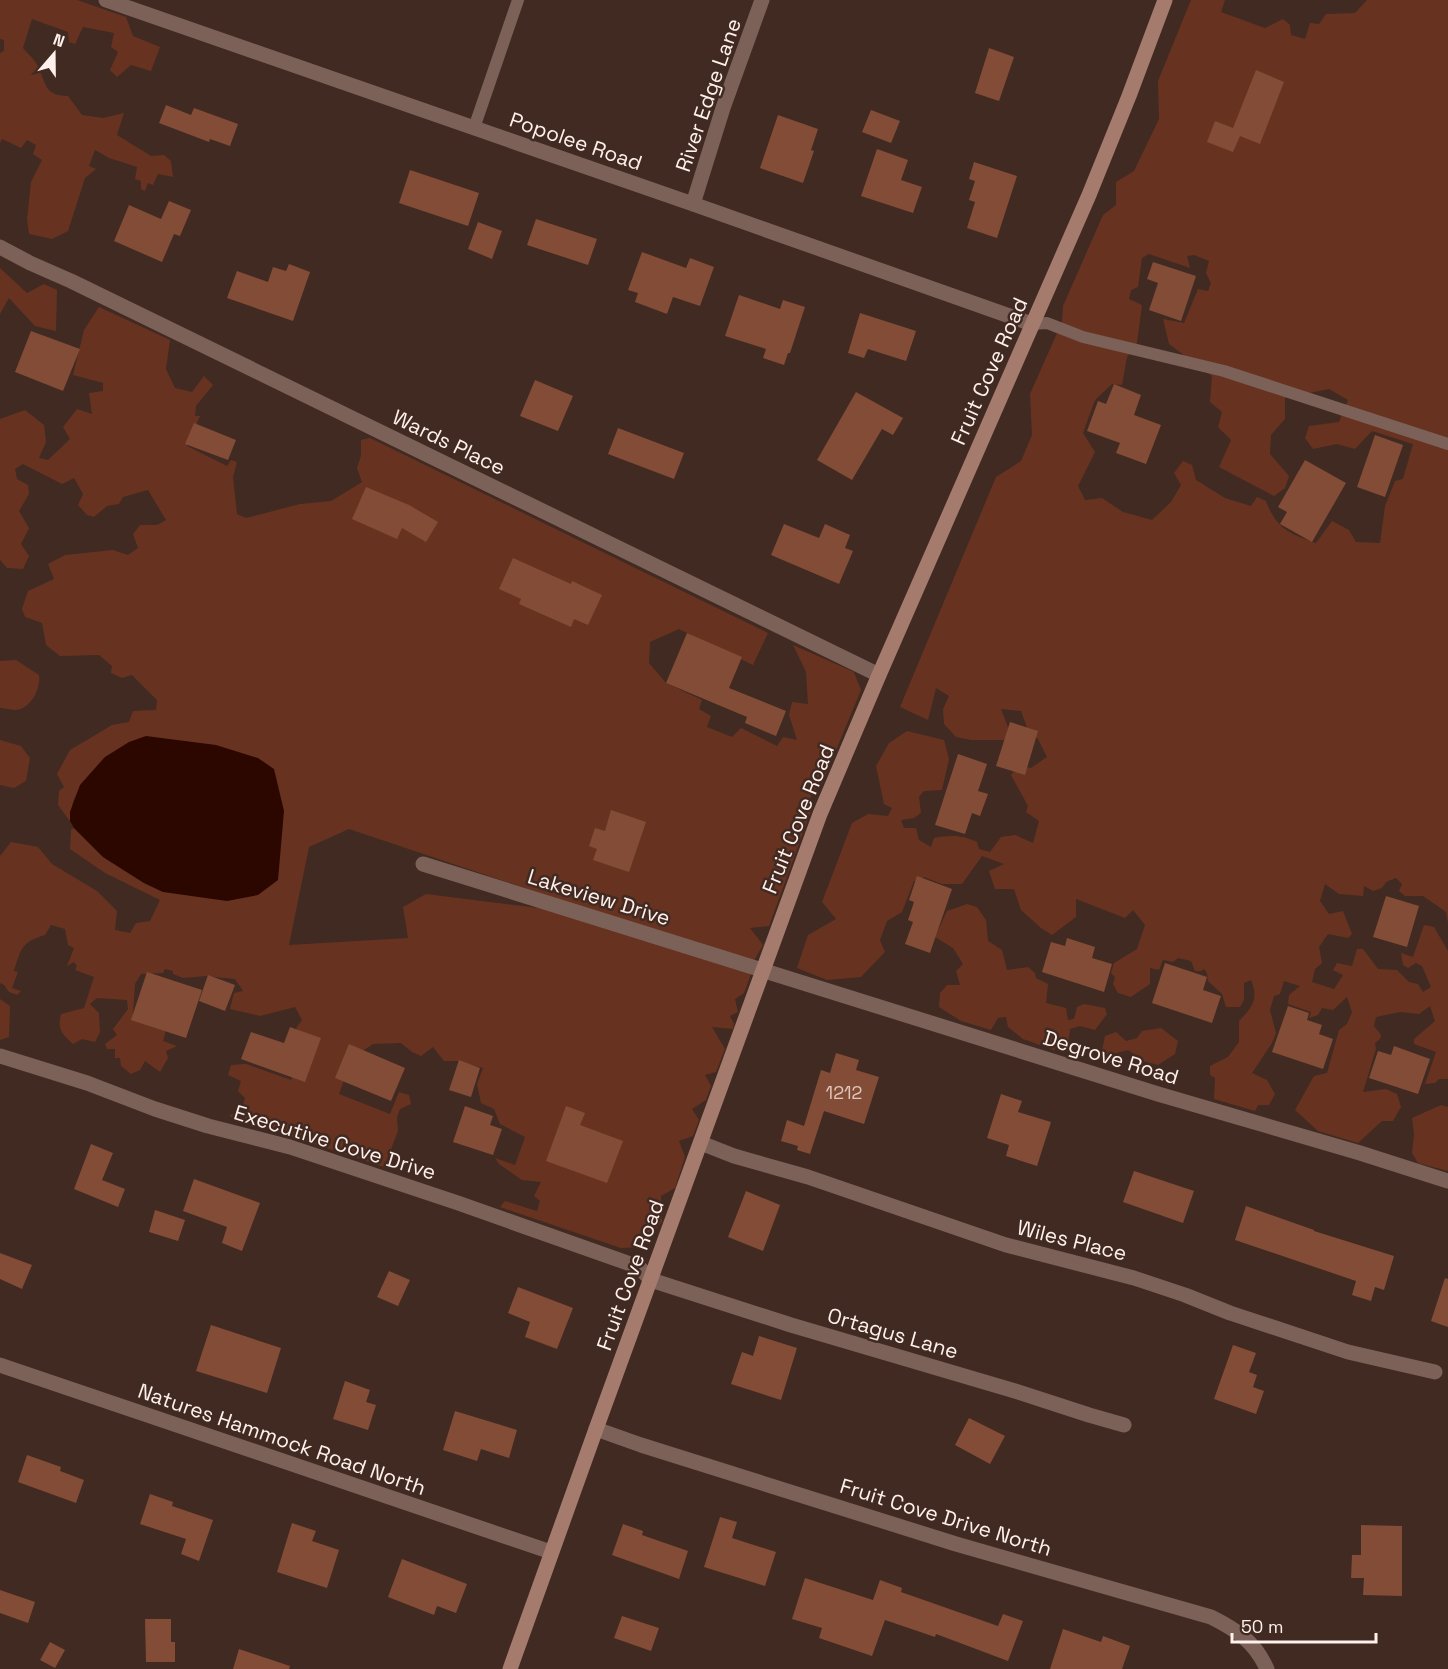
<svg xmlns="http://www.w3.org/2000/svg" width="1448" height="1669" viewBox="0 0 1448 1669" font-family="'Space Grotesk',sans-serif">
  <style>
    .green { fill: #673320; fill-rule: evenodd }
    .water { fill: #2c0700 }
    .building { fill: #834c37 }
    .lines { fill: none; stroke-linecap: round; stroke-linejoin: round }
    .lane { stroke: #7b6158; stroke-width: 12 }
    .street { stroke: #7b6158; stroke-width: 15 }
    .secondary { stroke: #a47b6d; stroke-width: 15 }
    .labels { text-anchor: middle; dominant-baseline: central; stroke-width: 5; stroke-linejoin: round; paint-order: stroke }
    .number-label { font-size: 18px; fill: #e0c7be }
    .street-label { font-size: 21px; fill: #fff0eb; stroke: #402a22 }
  </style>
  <rect width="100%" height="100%" fill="#402a22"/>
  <!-- green -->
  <path class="green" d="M0 0H77L126 17 133 36 160 47 151 71 131 65 117 77 110 70 118 52 111 47 114 33 83 27 75 44 69 42 68 32 32 19 23 48C27 53 33 58 36 63 47 81 42 96 68 96L82 115 103 118 124 113 117 135 151 156 164 155 171 161 173 177 158 174 153 185 148 183 145 191 141 189V181L135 179 137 167 109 158 95 150 89 166 96 169 85 178 68 231 52 239 29 234 27 219 31 182 42 160 33 154 36 145 27 140 21 148 2 139 0 143V53L4 51V40L0 39Z
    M1191 0H1225L1221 12 1265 28 1283 19 1290 25 1291 35 1305 39 1310 23 1319 24 1326 14 1355 13 1367 0H1448V923L1446 912 1423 896H1405L1399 891 1402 884 1396 878 1386 882 1382 888 1373 891 1364 886 1363 896 1339 894 1325 884 1320 901 1329 914 1343 911 1352 934 1348 938 1328 934 1319 947 1322 963 1315 969 1312 982 1334 989 1343 975 1333 970 1337 963 1352 966 1357 949H1363L1378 969 1397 970 1409 982 1418 984 1423 992 1431 987 1422 966 1416 963 1408 968 1403 965 1401 953 1413 957 1424 925 1434 927 1448 951V1079H1439L1435 1083 1425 1084 1436 1052 1414 1044V1039L1435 1021 1430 1006 1419 1014 1400 1012 1376 1017 1374 1026 1381 1035 1380 1039 1375 1043 1376 1049 1363 1092 1386 1089 1397 1094 1401 1107 1393 1121H1382L1358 1143 1318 1131 1295 1110 1314 1076 1327 1073 1339 1030 1347 1024 1352 1012 1347 997 1333 1010 1322 1008 1318 1015 1309 1018 1311 1012 1288 1004 1289 995 1300 986 1284 981 1280 994 1274 996 1270 1010 1276 1033 1272 1043 1252 1073 1267 1080 1275 1094 1269 1105H1258L1255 1111 1214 1099 1215 1078 1210 1075V1066L1228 1057 1239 1042V1021C1252 1007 1259 1000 1251 980L1244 983V1000L1240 1007H1226L1222 994 1208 981 1207 973 1204 969 1201 971H1195L1191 961 1178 958 1173 962 1163 960 1159 970 1150 968V984L1131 997 1118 993 1113 984 1115 977 1111 973 1114 963 1137 949 1145 925 1133 910 1125 918 1076 899V917L1052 935 1041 928 1021 910 1014 889H995L989 871 1004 864 982 856 962 884H942L924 877 920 883 914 881 902 912 887 921 880 940 885 952 861 977 827 980 797 968 808 935 836 919 822 902 852 823 868 814 888 816 892 808 884 804 876 766 889 743 907 731 944 740 949 759 942 790 924 791 919 797 921 813 914 818 901 820 904 828H916L919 840 931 847 934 838C951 835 962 835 977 842L979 849 990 852 1001 837 1015 835 1033 843 1039 821 1026 812 1028 806 1011 775 1018 766 1031 768 1047 757 1038 739 1029 733 1021 711 1001 709 1011 735 1006 740H971L956 737 944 724 943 709 949 696 936 688 928 720 900 707 996 477 1021 461 1032 435 1030 394 1062 322 1063 306 1103 215 1116 205V182L1134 171 1159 119 1158 81ZM1149 254 1190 268 1187 256 1194 255 1209 261 1206 273 1211 283 1208 291 1198 289 1184 323 1163 319 1169 344 1212 376 1210 402 1222 412 1218 427 1231 440 1219 467 1274 496 1285 488 1289 476 1270 454 1271 435 1285 419V398L1329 389 1348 400 1339 422 1309 426 1305 438 1313 449 1337 444 1355 449 1372 431 1413 444 1403 479 1395 481 1385 506 1380 543 1356 542 1349 530 1332 521 1316 543C1289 534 1276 528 1266 501L1257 497 1251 506 1225 498 1196 480 1192 465 1183 461 1174 473 1181 485 1171 502 1152 520 1123 512 1102 498 1085 500 1078 486 1095 452 1083 433 1095 400 1112 384 1122 385 1127 357 1137 343 1142 305 1129 299 1131 290 1138 287 1142 258Z
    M0 268 27 293 44 284 57 290 56 331 35 326 9 298 0 314Z
    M99 307 170 340 166 369 175 388 192 392 204 376 213 385 196 406 195 416H200L187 446 227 466 231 460 237 462 233 477 237 514 246 518 300 504 331 501 362 482 357 468 361 456V440L370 438 768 633 753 665 679 629 650 642 649 663 666 683 702 700 699 709 711 716 707 727 732 737 741 728 777 746 783 737 797 740 789 715 792 702 808 704 806 672 793 645 854 672 861 690 822 784 812 793 808 806 811 811 769 926 750 928 763 945 752 964 349 829 309 847 289 945 408 938 403 907 426 894 547 909 751 974 744 993 735 999 738 1012 730 1016 734 1024 733 1029 712 1027 725 1049 716 1072 705 1075 711 1086 706 1100 692 1109 699 1120 693 1136 679 1141 685 1157 675 1188 661 1196 662 1222 640 1247 621 1248 500 1207 505 1201 537 1211 540 1201 534 1196 541 1182 522 1180 499 1164 495 1158 515 1165 525 1137 500 1124 494 1109 481 1103 477 1084 483 1068 457 1061H444L433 1047 421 1056 412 1052 401 1043 373 1044 352 1058 339 1094 390 1114 399 1092 409 1095 411 1104 400 1109 397 1117 398 1131 384 1167 229 1116 242 1108 245 1098 238 1091 241 1081 228 1075 231 1065 246 1064 291 1080 304 1048 303 1036 296 1028 302 1020 295 1007 260 1016 230 1009 234 993 243 991 235 979 206 976 183 978 173 974V971L165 969 163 973 141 974 135 984 133 1014 167 1026 163 1041 177 1046 166 1051 168 1058 160 1072 145 1061 140 1070 131 1074 121 1066 120 1058H115V1049H107L105 1044 117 1035 113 1029 128 1009 127 1000 97 998 90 1004 99 1013 100 1032 95 1042 82 1039 73 1044C62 1034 57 1029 61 1014L84 1008 94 977 75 970 77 966 74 962 67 966 74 948 68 945 65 929 51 925 45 935C21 942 21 949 14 971L18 972 12 988 21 991 17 995 9 992 4 985 0 983V856L11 842 38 847 52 864 97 891 117 911 115 930 130 933 136 923 150 921 160 900 105 873 70 849 71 830 74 828 103 857 144 883 163 892 105 757C87 777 71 792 70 821L58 805 59 791 64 787 57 774 70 750 112 725 129 722 133 711 156 710 157 700 132 675 122 678 111 673 112 666 99 655 60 656 46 645 42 623 25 617 22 609 28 591 54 579 48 564 65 555 113 550 128 555 138 548 133 534 140 525H157L166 520 148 490 123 497 119 504 107 506 94 517 87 515 78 505 83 494 74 478 62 484 23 464 15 469 17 479 28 485 29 494 19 511 29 528 21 544 29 556 23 569 7 568 0 560V419L25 410 44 425 46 442 39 458 48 460 70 439 63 427 77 409 92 414 89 393 103 391V383L73 375 84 330Z
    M16 660 39 675C41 689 31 708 16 710 11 710 5 708 0 708V661Z
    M0 740 21 746 30 758 26 781 14 788 0 785Z
    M967 904 977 907 986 920 988 941 1002 950 1007 970 1028 967 1035 973 1036 978 1048 984 1046 1003 1066 1008 1068 1020 1074 1019 1077 1007 1084 1004 1105 1008 1107 1014 1095 1030 1080 1026 1070 1029 1068 1047 1058 1045 1054 1050 1023 1039 1008 1027 1006 1017 998 1018 991 1030 961 1021 939 1007 940 993 947 985H960L956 971 963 964 953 948 935 937 947 911Z
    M0 999 10 1006 9 1037 0 1040Z
    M1161 1028 1178 1041 1175 1054 1158 1065 1143 1061 1128 1050 1106 1056 1102 1050 1105 1036 1116 1032 1126 1041 1137 1038 1142 1031Z
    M1441 1105 1448 1107V1171L1418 1163 1412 1153 1414 1134 1412 1118Z"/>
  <!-- water -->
  <path class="water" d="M146 736 216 745 258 758 274 769 284 811 278 880 258 895 227 901 163 892 144 883 103 857 74 828 70 821V812L80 785 105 757 129 742Z"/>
  <!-- building -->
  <path class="building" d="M989 48 1014 57 999 101 975 93Z
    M1256 70 1284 82 1260 144 1240 136 1233 152 1207 142 1215 121 1233 128Z
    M166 105 191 115 194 108 238 124 230 146 210 139 209 142 159 123Z
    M871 110 900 121 891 143 862 132Z
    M778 115 818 129 811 150 814 151 803 183 760 168Z
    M877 149 908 160 901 180 922 187 913 213 861 196Z
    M974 162 1017 176 997 238 967 228 975 202 969 200 975 181 969 179Z
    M410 170 479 193 468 226 399 203Z
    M169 201 191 210 180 236 174 234 162 262 114 241 129 205 161 219Z
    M536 219 597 239 588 265 527 245Z
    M478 222 502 231 492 259 468 249Z
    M642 252 686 268 690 258 714 267 700 306 673 297 667 314 635 302 638 293 628 290Z
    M1153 262 1196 276 1181 321 1149 310 1158 283 1147 279Z
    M289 264 310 272 293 321 227 298 237 271 268 282 273 267 286 271Z
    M739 295 780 309 783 300 805 307 790 353H788L784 365 763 358 766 349 725 336Z
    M860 313 916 331 906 361 868 349 864 358 848 353Z
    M31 331 80 349 63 391 15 372Z
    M535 380 573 396 558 431 520 416Z
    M1114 384 1141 395 1134 415 1161 425 1146 464 1116 453 1120 443 1087 431 1098 401 1106 404Z
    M856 392 903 418 893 435 882 429 852 480 817 460Z
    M194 423 236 440 228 460 185 444Z
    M618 428 684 453 674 479 608 454Z
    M1375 435 1403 445 1385 497 1357 487Z
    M1305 460 1346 483 1312 542 1280 524 1287 512 1278 507Z
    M366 487 409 505 438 522 426 542 402 528 397 539 352 519Z
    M784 524 819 538 825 524 850 535 845 548 853 551 839 584 771 555Z
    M513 558 571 584 572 581 602 595 588 625 574 619 571 627 519 604 521 599 499 589Z
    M687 633 742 657 729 688 786 711 776 736 745 723 747 717 666 683Z
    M1010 722 1038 731 1025 775 996 766Z
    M958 754 987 764 978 791 988 794 980 816 972 813 965 834 935 825Z
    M611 810 646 822 629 872 593 860 597 849 589 846 595 828 605 831Z
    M917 876 952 889 930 953 905 944 913 922 908 920 914 902 909 900Z
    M1386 896 1419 906 1407 947 1373 937Z
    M1067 938 1095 947 1092 958 1112 964 1104 992 1042 972 1051 942 1065 946Z
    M1165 963 1207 977 1203 990 1221 996 1212 1023 1152 1003Z
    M147 972 202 990 186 1038 131 1020Z
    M208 975 235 985 225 1011 199 1001Z
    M1288 1006 1309 1013 1307 1020 1322 1025 1319 1034 1333 1039 1323 1069 1272 1052Z
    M290 1027 321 1038 305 1082 241 1059 251 1032 284 1043Z
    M349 1044 405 1068 391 1101 335 1078Z
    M1394 1046 1430 1059 1418 1094 1369 1078 1378 1051 1391 1055Z
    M836 1053 859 1060 856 1070 879 1077 864 1124 824 1111 810 1154 797 1150 798 1146 781 1141 787 1120 804 1126 821 1070 830 1073Z
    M459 1060 480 1068 471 1097 449 1090Z
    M1001 1094 1022 1101 1018 1112 1051 1122 1037 1166 1006 1156 1009 1145 987 1138Z
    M465 1106 493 1116 490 1125 502 1129 493 1155 453 1142Z
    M566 1106 585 1113 580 1125 623 1141 607 1183 546 1161Z
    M91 1144 113 1153 102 1180 125 1189 118 1207 74 1189Z
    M1134 1171 1194 1191 1183 1223 1123 1202Z
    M194 1179 260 1203 242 1251 222 1243 227 1227 183 1211Z
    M746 1191 780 1205 763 1251 728 1237Z
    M1246 1206 1314 1230V1231L1394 1256 1384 1290 1375 1287 1371 1301 1352 1295 1356 1281 1235 1240Z
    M155 1210 185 1220 178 1241 149 1232Z
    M0 1253 32 1265 22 1289 0 1279Z
    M389 1271 410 1280 398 1306 377 1297Z
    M1445 1278 1448 1279V1327L1431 1321Z
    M518 1287 573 1308 557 1349 525 1337 530 1322 508 1313Z
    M211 1325 281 1348 267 1393 196 1371Z
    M759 1336 797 1348 781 1400 731 1384 742 1352 753 1356Z
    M1233 1345 1256 1353 1249 1372 1257 1375 1253 1387 1264 1391 1256 1414 1214 1399Z
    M345 1381 370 1390 366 1402 376 1405 368 1430 333 1419Z
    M455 1411 517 1430 509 1458 481 1449 477 1461 443 1450Z
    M969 1418 1005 1436 990 1464 955 1445Z
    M27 1455 61 1467 60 1471 84 1480 76 1503 18 1482Z
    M150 1494 173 1502 172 1506 213 1520 199 1561 181 1554 186 1539 140 1524Z
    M720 1517 737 1522 732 1538 776 1552 765 1586 704 1567Z
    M292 1523 316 1531 312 1541 339 1550 327 1588 277 1572Z
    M623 1524 643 1531 642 1535 688 1551 679 1579 612 1555Z
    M1361 1525 1402 1526V1596L1363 1595 1364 1578H1351L1352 1555H1361Z
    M402 1559 467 1584 456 1613 437 1606 434 1615 388 1597Z
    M805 1578 873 1600 880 1580 902 1588 901 1592 998 1626 1003 1614 1023 1621 1008 1661 936 1634 935 1637 885 1620 872 1656 819 1638 822 1628 792 1619Z
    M0 1590 35 1602 28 1623 0 1613Z
    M622 1616 659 1628 651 1651 614 1638Z
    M145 1619H171V1642H175V1662H146Z
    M1063 1629 1101 1642 1103 1636 1130 1646 1122 1669H1050Z
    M50 1642 65 1650 55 1668 40 1660Z
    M239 1649 290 1666 289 1669H233Z"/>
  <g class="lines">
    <!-- lane -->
    <path class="lane" d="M474 128 518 0
      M1032 324 1047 323 1083 337 1224 371 1448 444"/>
    <!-- street -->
    <path class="street" d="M106 0 693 204 1032 324
      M693 204 723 108 762 0
      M0 247 30 263 71 281 879 675
      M423 864 1158 1094 1360 1153 1448 1181
      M0 1056 87 1083 155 1109 208 1126 290 1147 458 1203 639 1267 651 1280 791 1325 1015 1391 1089 1415 1124 1425
      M701 1143 734 1156 808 1177 1006 1245 1134 1278 1185 1295 1230 1313 1348 1352 1435 1372
      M0 1365 551 1552
      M596 1429 641 1445 956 1544 1211 1617C1237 1630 1255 1642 1267 1669"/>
    <!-- secondary -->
    <path class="secondary" d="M510 1669 596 1429 820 814 879 675 1089 195 1129 96 1165 0"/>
  </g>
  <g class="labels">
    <!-- number labels -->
    <g class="number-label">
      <text x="844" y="1092">1212</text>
    </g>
    <!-- street labels -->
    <g class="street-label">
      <text transform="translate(708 95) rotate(-71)">River Edge Lane</text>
      <text transform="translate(576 141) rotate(19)">Popolee Road</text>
      <text transform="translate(989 371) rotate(-66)">Fruit Cove Road</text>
      <text transform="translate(449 442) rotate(26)">Wards Place</text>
      <text transform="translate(798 819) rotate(-68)">Fruit Cove Road</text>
      <text transform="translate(599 897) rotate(17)">Lakeview Drive</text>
      <text transform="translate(1111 1057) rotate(17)">Degrove Road</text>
      <text transform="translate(335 1142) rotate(17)">Executive Cove Drive</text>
      <text transform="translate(1072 1240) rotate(14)">Wiles Place</text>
      <text transform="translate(630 1275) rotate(-70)">Fruit Cove Road</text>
      <text transform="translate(893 1333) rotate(16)">Ortagus Lane</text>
      <text transform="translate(282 1439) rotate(19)">Natures Hammock Road North</text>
      <text transform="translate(946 1517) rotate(17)">Fruit Cove Drive North</text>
    </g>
  </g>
  <!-- north arrow -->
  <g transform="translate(54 54) rotate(20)" stroke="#402a22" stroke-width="4.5" paint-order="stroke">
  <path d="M0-4.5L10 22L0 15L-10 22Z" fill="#fff0eb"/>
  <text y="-9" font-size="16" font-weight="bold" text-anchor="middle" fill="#fff0eb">N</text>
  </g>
  <!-- scale -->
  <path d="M1232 1633v9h144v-9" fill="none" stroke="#fff0eb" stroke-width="3"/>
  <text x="1241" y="1633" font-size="18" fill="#fff0eb" stroke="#402a22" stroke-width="4.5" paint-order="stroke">50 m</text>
</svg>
